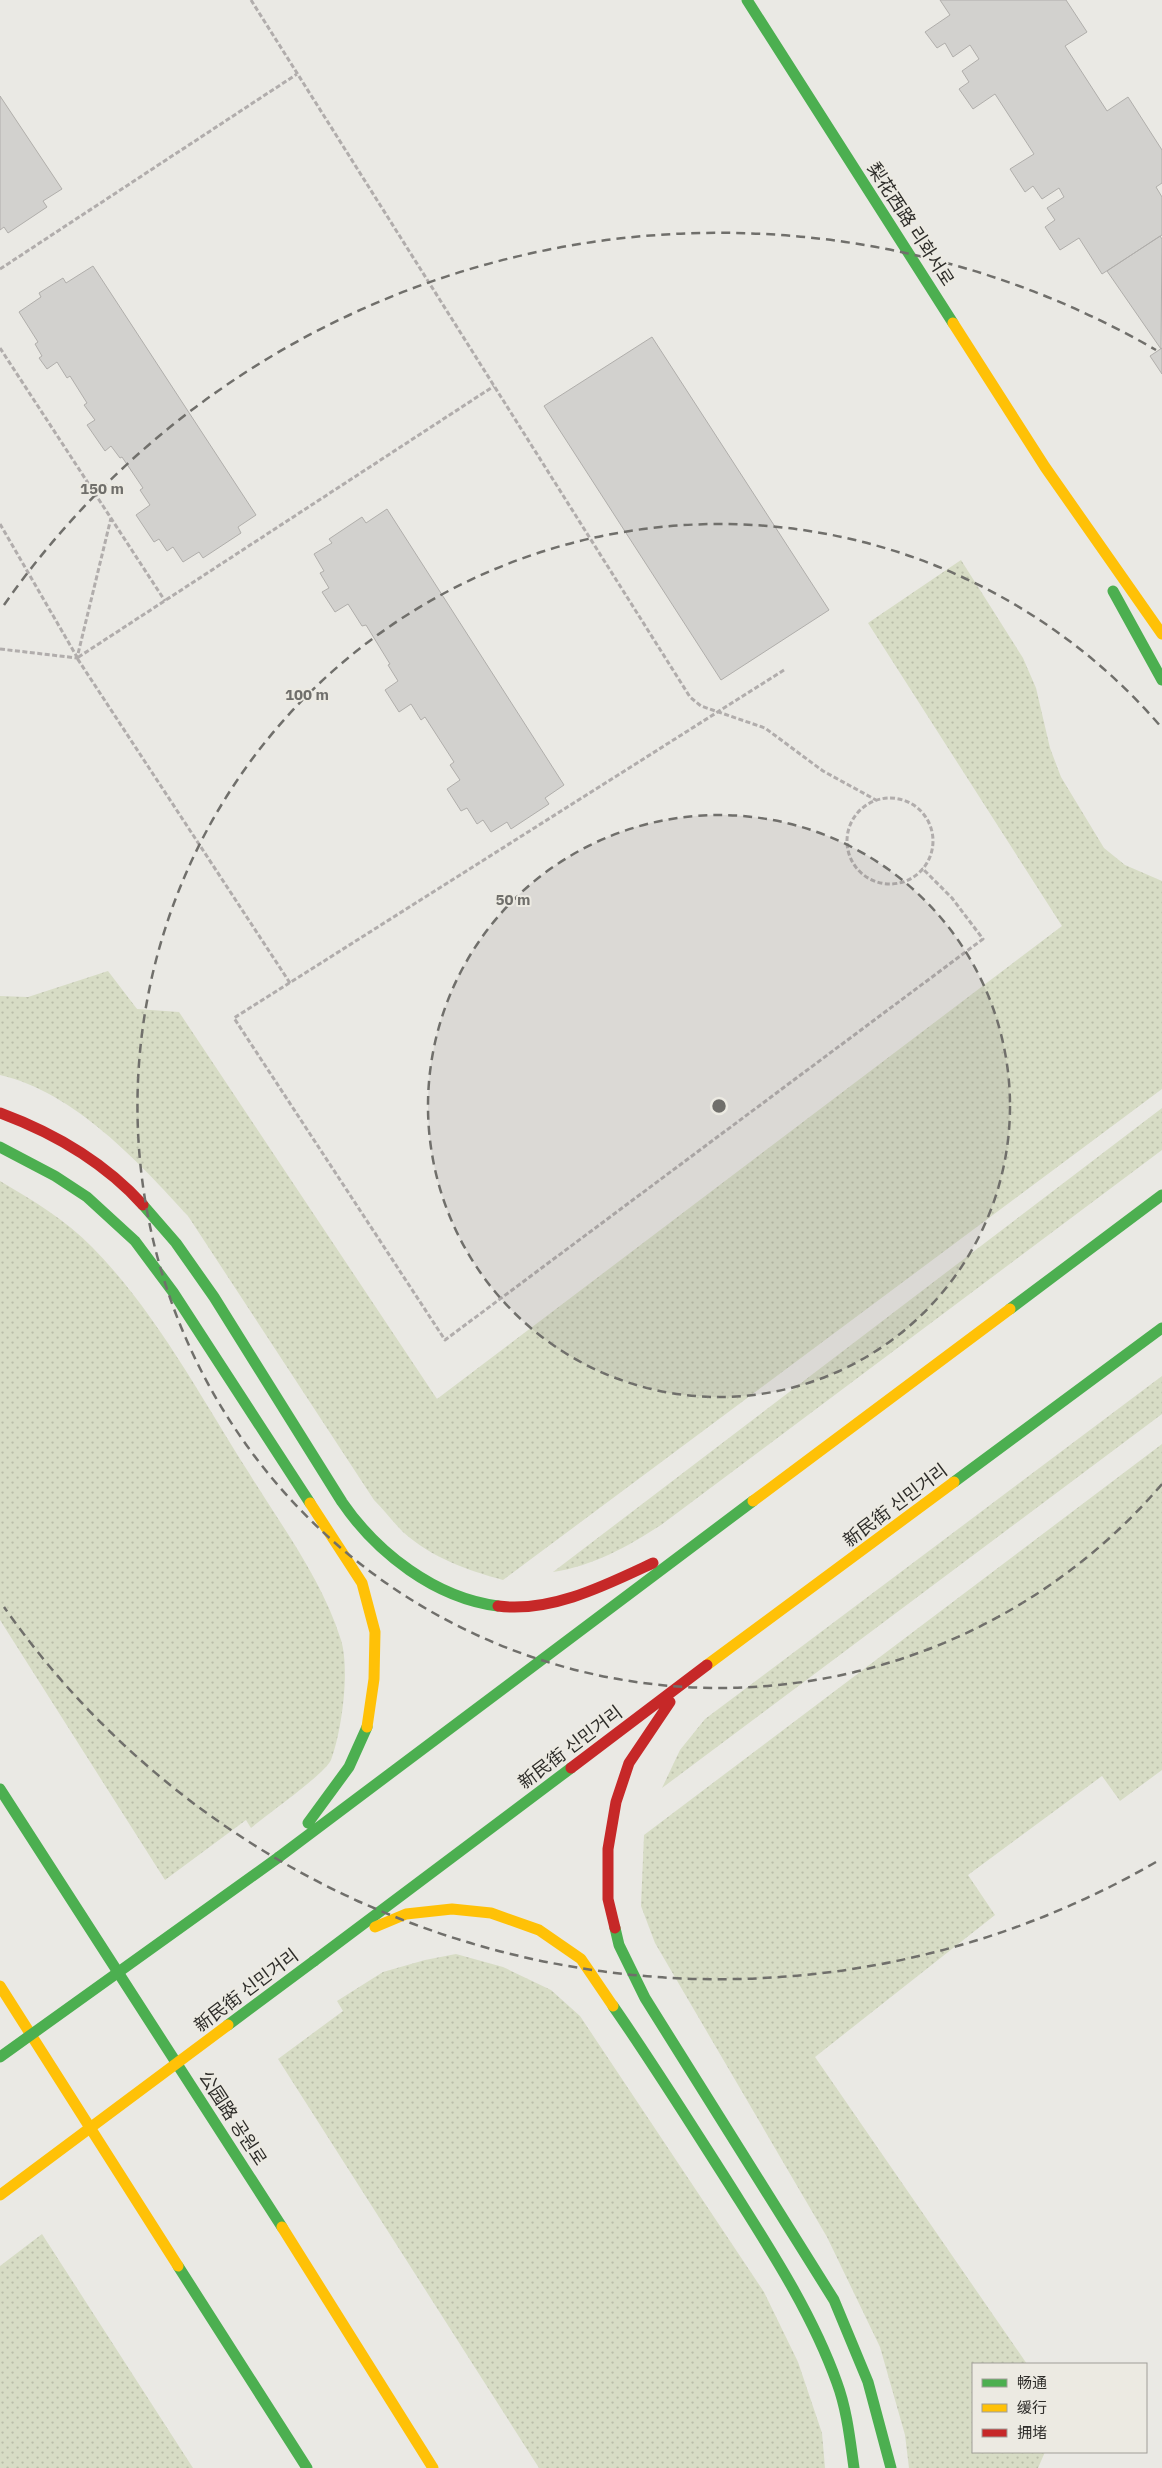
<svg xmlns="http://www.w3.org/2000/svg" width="1162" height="2468" viewBox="0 0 1162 2468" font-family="'IBM Plex Sans','Noto Sans SC','Noto Sans KR',sans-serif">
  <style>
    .grass { fill: url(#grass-dots) }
    .building { fill: #d2d1ce; stroke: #b0aeab }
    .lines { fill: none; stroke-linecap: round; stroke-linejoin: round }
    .path { stroke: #b1adac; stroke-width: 3; stroke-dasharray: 5 2.5; stroke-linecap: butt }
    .fast { stroke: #4caf50; stroke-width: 11 }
    .slow { stroke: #ffc107; stroke-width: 11 }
    .jam { stroke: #c62828; stroke-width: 11 }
    .fast-bridge { stroke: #4caf50; stroke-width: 11 }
    .slow-bridge { stroke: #ffc107; stroke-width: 11 }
    .ring { fill: none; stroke: #706f6b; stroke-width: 2.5; stroke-dasharray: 9 6 }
    .labels { text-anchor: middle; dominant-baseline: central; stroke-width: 4; stroke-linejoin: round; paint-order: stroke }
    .street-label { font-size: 18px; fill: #2e2d2a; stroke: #eceae2 }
    .centre { fill: #706f6b; stroke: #eceae2; stroke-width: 2.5 }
    .ring-label { font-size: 15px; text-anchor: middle; font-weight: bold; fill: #706f6b; stroke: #eceae2; stroke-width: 4; stroke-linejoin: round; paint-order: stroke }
  </style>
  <defs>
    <pattern id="grass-dots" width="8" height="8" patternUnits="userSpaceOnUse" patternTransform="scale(1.25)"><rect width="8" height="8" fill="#d7dcc5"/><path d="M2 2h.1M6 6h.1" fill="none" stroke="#b9bda9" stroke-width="1.8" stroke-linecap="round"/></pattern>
  </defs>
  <rect width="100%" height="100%" fill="#eae9e4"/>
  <!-- grass -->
  <path class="grass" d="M961 560 1023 658 1036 688 1050 748 1061 777 1104 848 1125 865 1162 881V1089L503 1580C467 1570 432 1558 403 1532 393 1522 384 1510 374 1500L188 1216C139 1162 74 1092 0 1075V996L28 997 108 971 137 1009 179 1012 437 1399 1062 926 868 623Z
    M1162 1108V1150L661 1525C627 1547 593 1566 553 1572Z
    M0 1181C32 1200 66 1220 92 1247 156 1312 200 1396 249 1473 282 1527 322 1579 341 1640 350 1669 342 1731 331 1760 325 1774 266 1815 251 1828L246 1820 165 1880 0 1620Z
    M1162 1376V1414L662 1788 680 1750 705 1719Z
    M1162 1444V1770L1120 1801 1102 1776 968 1875 995 1915 815 2057 1027 2364H973V2452H1045L1038 2468H909L905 2435 880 2347 827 2237 655 1943 641 1906 644 1835Z
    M456 1954 503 1967 551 1990 580 2016 764 2292 798 2362 822 2433 825 2468H539L278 2059 343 2011 337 2001 383 1972 425 1960Z
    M42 2234 193 2468H0V2266Z"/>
  <!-- building -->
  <path class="building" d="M940 0H1066L1087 32 1065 46 1107 111 1128 97 1162 150V183L1156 187 1162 197V235L1102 274 1079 238 1060 250 1045 227 1055 220 1047 208 1064 197 1059 188 1042 199 1033 186 1025 192 1010 169 1034 154 995 94 973 109 959 89 969 82 962 71 979 59 970 45 953 57 945 43 937 48 925 32 950 15Z
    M0 96 62 189 43 201 47 207 8 233 4 227 0 230Z
    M1160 236 1162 239 1161 349 1107 271Z
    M93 266 256 515 238 527 241 533 203 558 199 552 183 562 173 547 167 551 159 539 154 542 136 515 150 505 140 490 143 488 122 457 120 458 111 446 105 451 87 425 95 420 84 405 87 403 70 376 67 378 57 362 47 369 39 358 42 356 35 344 38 342 19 312 41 297 39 293 63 278 66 283Z
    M652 337 829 610 721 680 544 406Z
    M1162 348V374L1150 356Z
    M387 509 564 785 545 798 549 804 511 829 507 822 491 832 483 820 477 824 467 808 461 811 447 789 460 780 450 765 454 762 425 717 421 720 411 704 399 712 385 690 398 681 388 665 390 664 366 625 362 626 348 604 335 612 322 592 329 588 320 573 324 571 314 554 332 543 329 539 362 517 366 523Z"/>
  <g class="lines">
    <!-- path -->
    <path class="path" d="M251 0 690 697 701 706 765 728 823 771 876 800
      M0 269 297 74
      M0 348 165 601
      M0 524 77 657
      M0 649 77 658 111 518
      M784 670 234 1018 445 1340 983 939 952 898 922 868
      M847 841a43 43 0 1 1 86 0a43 43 0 1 1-86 0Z
      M290 983 77 658 494 386"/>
    <!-- fast -->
    <path class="fast" d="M747 0 953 323
      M1113 591 1162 680
      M0 1147 55 1176 87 1197 135 1241 173 1292 310 1503
      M143 1205 176 1243 214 1297 342 1502C377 1553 435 1598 498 1606
      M1010 1309 1162 1195
      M954 1482 1162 1328
      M0 1789 282 2227
      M308 1823 349 1767 367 1727
      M279 1857 753 1501
      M615 1928 619 1945 645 1998 834 2300 868 2382 891 2468
      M314 1961 571 1768
      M613 2006C654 2065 692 2126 731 2187 770 2249 812 2313 837 2383 847 2410 850 2440 854 2468
      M178 2266 307 2468"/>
    <!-- slow -->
    <path class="slow" d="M953 323 1045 467 1162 634
      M753 1501 1010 1309
      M310 1503 362 1583 375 1632 374 1679 367 1727
      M707 1665 954 1482
      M375 1927 406 1914 452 1909 491 1913 539 1930 581 1959 613 2006
      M0 1986 178 2266
      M282 2227 433 2468"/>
    <!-- jam -->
    <path class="jam" d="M0 1113C54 1133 104 1162 143 1205
      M498 1606C551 1613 606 1585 653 1563
      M571 1768 707 1665
      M615 1928 608 1899V1849L616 1802 629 1763 670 1702"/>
    <!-- fast-bridge -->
    <path class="fast-bridge" d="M228 2025 314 1961
      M0 2057 279 1857"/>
    <!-- slow-bridge -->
    <path class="slow-bridge" d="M0 2195 228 2025"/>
  </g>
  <!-- distance rings -->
  <circle cx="719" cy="1106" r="291" fill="#706f6b" fill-opacity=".12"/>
  <g class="ring">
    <circle cx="719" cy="1106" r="291"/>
    <path d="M1162 1484A582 582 0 1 1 1162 728"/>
    <path d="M1156 1862A873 873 0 0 1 4 1607M4 605A873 873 0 0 1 1156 350"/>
  </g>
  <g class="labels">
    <!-- street labels -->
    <g class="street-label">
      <text transform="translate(911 224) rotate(57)">梨花西路 리화서로</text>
      <text transform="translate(895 1505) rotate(-37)">新民街 신민거리</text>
      <text transform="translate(570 1747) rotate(-37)">新民街 신민거리</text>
      <text transform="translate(246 1990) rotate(-37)">新民街 신민거리</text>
      <text transform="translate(233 2118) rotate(57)">公园路 공원로</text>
    </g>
  </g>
  <circle cx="719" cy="1106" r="8" class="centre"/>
  <g class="ring-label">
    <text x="102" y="494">150 m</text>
    <text x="307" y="700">100 m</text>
    <text x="513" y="905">50 m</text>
  </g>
  <!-- legend -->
  <rect x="972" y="2363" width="175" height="90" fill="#eceae2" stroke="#a09e98"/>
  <rect x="982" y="2379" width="25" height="8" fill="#4caf50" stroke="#a09e98"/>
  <text x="1017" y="2388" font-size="15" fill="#2e2d2a">畅通</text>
  <rect x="982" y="2404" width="25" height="8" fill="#ffc107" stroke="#a09e98"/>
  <text x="1017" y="2413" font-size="15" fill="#2e2d2a">缓行</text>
  <rect x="982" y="2429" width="25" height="8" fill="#c62828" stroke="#a09e98"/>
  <text x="1017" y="2438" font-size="15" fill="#2e2d2a">拥堵</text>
</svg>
